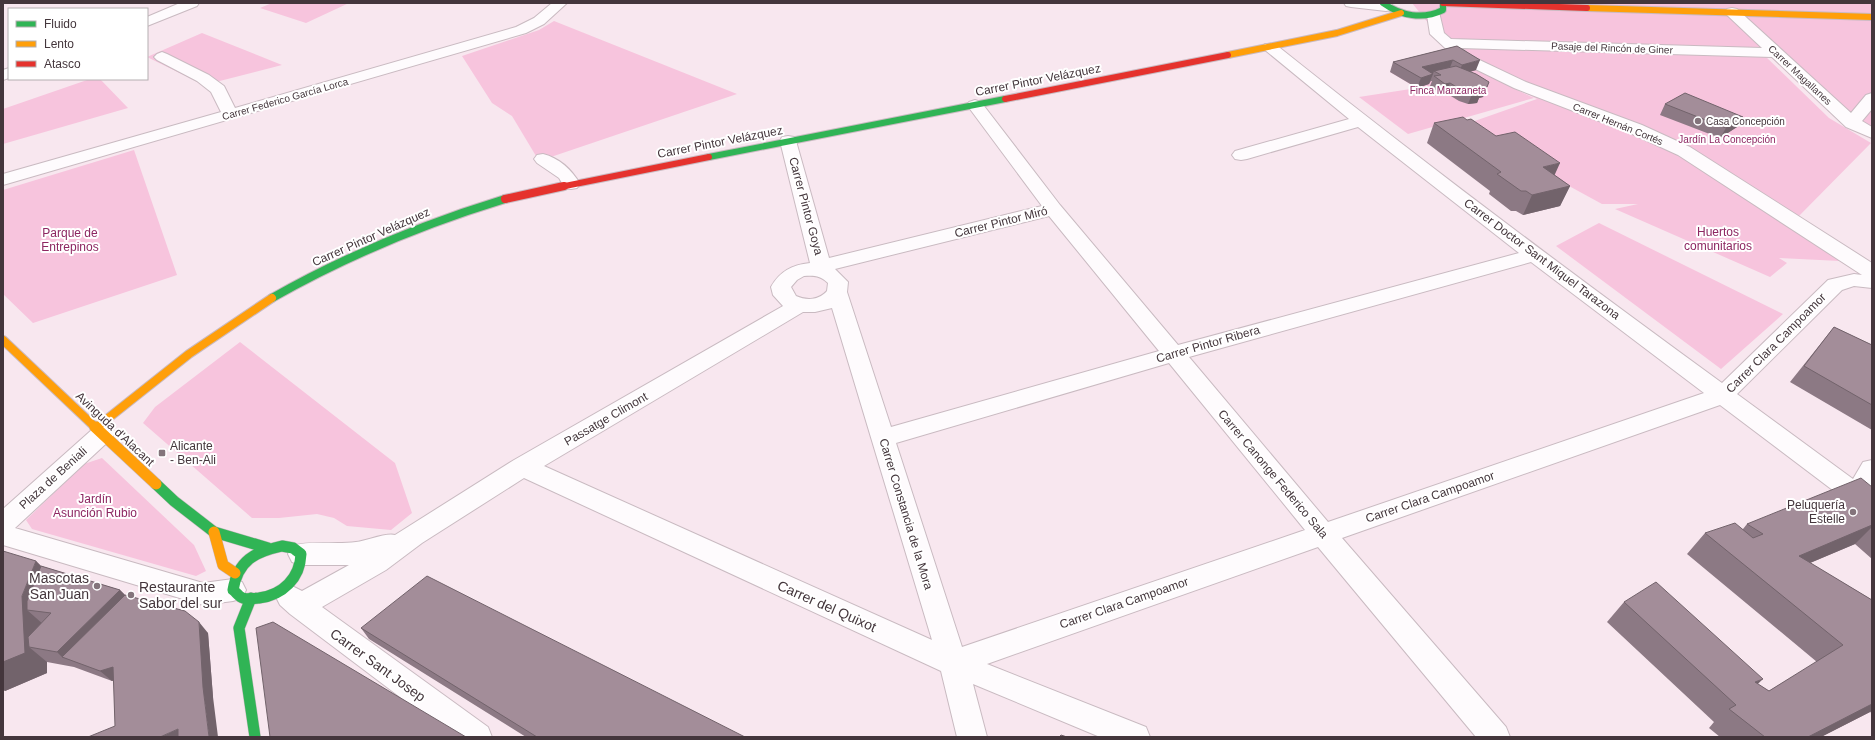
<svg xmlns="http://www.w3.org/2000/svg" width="1875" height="740" viewBox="0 0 1875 740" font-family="Helvetica,sans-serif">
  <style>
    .green { fill: #f7c4dd }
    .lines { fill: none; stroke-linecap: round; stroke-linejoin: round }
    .street-casing { stroke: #c9bac1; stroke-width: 2 }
    .fast-far2-casing { stroke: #c9bac1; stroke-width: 8 }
    .fast-far1-casing { stroke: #c9bac1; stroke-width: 10 }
    .fast-casing { stroke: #c9bac1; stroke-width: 12 }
    .slow-far2-casing { stroke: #c9bac1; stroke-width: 8 }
    .slow-far1-casing { stroke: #c9bac1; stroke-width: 10 }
    .slow-casing { stroke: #c9bac1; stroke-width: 12 }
    .jam-far1-casing { stroke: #c9bac1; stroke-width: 8 }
    .jam-casing { stroke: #c9bac1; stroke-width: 10 }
    .street { fill: #fefbfd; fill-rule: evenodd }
    .fast-far2 { stroke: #30b455; stroke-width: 6 }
    .fast-far1 { stroke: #30b455; stroke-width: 8 }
    .fast { stroke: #30b455; stroke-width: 11 }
    .slow-far2 { stroke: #ff9f0a; stroke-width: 6 }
    .slow-far1 { stroke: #ff9f0a; stroke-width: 8 }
    .slow { stroke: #ff9f0a; stroke-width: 11 }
    .jam-far1 { stroke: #e5322d; stroke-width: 6 }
    .jam { stroke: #e5322d; stroke-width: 8 }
    .wall { fill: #8c7984 }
    .shaded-wall { fill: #72636b }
    .building { fill: #a38d99; stroke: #72636b }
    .poi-dot { fill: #83747b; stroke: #fff; stroke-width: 1.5 }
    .labels { text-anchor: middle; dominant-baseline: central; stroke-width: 4; stroke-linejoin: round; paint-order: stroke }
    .far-street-label { font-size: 10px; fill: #44363c; stroke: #fff }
    .far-park-label { font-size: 10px; fill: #8d2762; stroke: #fff }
    .far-poi-label { font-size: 10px; fill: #44363c; stroke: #fff; text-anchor: start }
    .street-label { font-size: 12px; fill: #44363c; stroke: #fff }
    .park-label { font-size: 12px; fill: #8d2762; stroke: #fff }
    .poi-label { font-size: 12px; fill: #44363c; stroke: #fff; text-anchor: start }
    .near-poi-label { font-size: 14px; fill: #44363c; stroke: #fff; text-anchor: end }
    .near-street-label { font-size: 14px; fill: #44363c; stroke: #fff }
  </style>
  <rect width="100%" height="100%" fill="#f8e7ef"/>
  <!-- green -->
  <path class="green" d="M272 3H349L306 23 260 8Z
    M1412 3H1872V130L1776 53 1764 55 1829 118 1871 143 1798 217 1840 261 1779 258 1787 263 1770 277 1615 209 1638 204H1602L1536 168 1469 123 1537 99 1489 75 1437 34Z
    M554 21 737 94 539 161 512 116 492 103 462 56 539 30Z
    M202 33 282 65 204 85 147 57Z
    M1454 56 1476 70 1534 98 1408 134 1359 97 1417 88 1390 72Z
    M90 79H100L128 108 3 144V109Z
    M134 150 177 275 33 323 3 294V190Z
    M1599 223 1783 314 1721 369 1556 246Z
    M240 342 395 463 412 513 391 530 347 526 334 518 317 514 279 518H252L143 423 155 407Z
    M102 458 194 545 206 571 196 576 32 529 26 520 84 464Z"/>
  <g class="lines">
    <defs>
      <path id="street" d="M180 3H199L197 6 147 26V17Z
        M552 3H567L544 24 526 33 3 185V174L221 112 211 92 197 81 157 60 154 57 157 54 162 52 167 54 209 75 224 86 235 108 516 27 534 18Z
        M1344 3H1387L1391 4 1393 7 1391 10 1386 11 1351 7 1346 6Z
        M1732 8 1737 9 1851 113 1866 95 1872 93V109L1862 121 1872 127V138L1846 127 1772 57 1461 48 1469 55 1526 82 1642 125 1690 147 1872 263V288L1854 286 1842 290 1737 394 1853 479 1863 462 1872 460V516L1863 513 1720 405 1342 538 1506 727 1510 737H1476L1318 547 987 664 1146 727 1150 737H1100L973 684 987 737H957L941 671 524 478 422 543 386 570 322 607 488 727 492 737H453L290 614 280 605 276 597 280 589 290 585 302 591 349 565H301L292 562 288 554 292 546C312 540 335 545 356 542 366 541 387 532 395 535L514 460 783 306 773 295 771 287C780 271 792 265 810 263L780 141 782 137 788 136 794 137 796 141 829 258 1042 206 967 105 969 102 975 100 981 102 1060 205 1178 345 1519 253 1358 127 1247 159 1241 160 1235 159 1232 155 1235 151 1349 119 1265 50 1263 47 1265 44H1275C1421 161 1571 273 1722 383L1828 280 1854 274 1862 275 1678 155 1630 133 1514 88 1459 61 1430 34 1427 15 1429 12H1439L1444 33 1451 39 1762 48 1727 15 1725 12 1727 9ZM1049 216 1159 351 891 427 847 292 848 282 835 269ZM1531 262 1704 393 1328 522 1189 357ZM804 276C814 275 821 276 828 283L827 291C819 300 807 301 796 296L791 287 797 280ZM832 308 932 640 544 466 803 312H815ZM1169 363 1305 530 962 647 896 443Z
        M9 68V78L3 80V70Z
        M543 154C559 158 572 170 580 184L577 188 571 189 565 188 559 178 537 163 534 159 537 155Z
        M103 424 111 427 115 433 111 439 15 528 203 583 233 579 242 582 246 590 242 598 233 601 203 605 3 545V509L95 427Z"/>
      <path id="fast-far2" d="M1383 3C1401 16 1423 20 1443 10V3
        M709 157 1005 99"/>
      <path id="fast-far1" d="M272 298C346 256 423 224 505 199"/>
      <path id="fast" d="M156 484 174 501 214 532 268 548
        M282 546 293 548 301 554C300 578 283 595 259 598 254 598 247 600 243 598 239 597 236 592 233 590 238 560 255 552 282 546Z
        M251 598 239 628 255 737"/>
      <path id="slow-far2" d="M1587 8 1872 17
        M1228 55 1337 33 1401 13"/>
      <path id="slow-far1" d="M3 340 96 428
        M97 427 189 354 272 298"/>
      <path id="slow" d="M95 427 156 484
        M214 532 223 565 235 573"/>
      <path id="jam-far1" d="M1443 3 1587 8
        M1005 99 1228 55
        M560 187 709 157"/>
      <path id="jam" d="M505 199 564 186"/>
    </defs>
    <!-- street casing -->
    <use href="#street" class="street-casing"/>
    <!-- fast-far2 casing -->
    <use href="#fast-far2" class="fast-far2-casing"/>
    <!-- fast-far1 casing -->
    <use href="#fast-far1" class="fast-far1-casing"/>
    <!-- fast casing -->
    <use href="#fast" class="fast-casing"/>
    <!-- slow-far2 casing -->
    <use href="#slow-far2" class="slow-far2-casing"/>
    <!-- slow-far1 casing -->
    <use href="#slow-far1" class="slow-far1-casing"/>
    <!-- slow casing -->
    <use href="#slow" class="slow-casing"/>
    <!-- jam-far1 casing -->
    <use href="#jam-far1" class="jam-far1-casing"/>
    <!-- jam casing -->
    <use href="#jam" class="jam-casing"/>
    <!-- street -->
    <use href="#street" class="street"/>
    <!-- fast-far2 -->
    <use href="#fast-far2" class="fast-far2"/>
    <!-- fast-far1 -->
    <use href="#fast-far1" class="fast-far1"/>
    <!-- fast -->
    <use href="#fast" class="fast"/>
    <!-- slow-far2 -->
    <use href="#slow-far2" class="slow-far2"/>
    <!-- slow-far1 -->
    <use href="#slow-far1" class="slow-far1"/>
    <!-- slow -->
    <use href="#slow" class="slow"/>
    <!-- jam-far1 -->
    <use href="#jam-far1" class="jam-far1"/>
    <!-- jam -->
    <use href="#jam" class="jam"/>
  </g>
  <!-- wall -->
  <path class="wall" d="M1457 46 1476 70 1470 72 1485 92 1483 97 1479 98 1477 103 1468 104 1459 101 1446 93 1441 94 1430 86 1432 81H1431L1429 84 1417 88 1390 72 1393 62Z
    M1665 104 1743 117 1737 127 1720 138 1660 115Z
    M1467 120 1554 175 1570 186 1560 206 1523 215 1516 211H1511L1489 194 1490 191 1427 143 1434 123Z
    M1834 327 1872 345V430L1790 382Z
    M1872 487V559L1855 544 1810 563 1872 600V713L1870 712 1821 737H1720L1709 728 1714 722 1607 622 1624 602 1769 691 1817 662 1687 554 1705 533 1743 529 1747 524Z
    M36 561 41 566 120 590 125 595 208 633 213 697 115 726 114 680 112 681 74 667 47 662V673L5 691Z
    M361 628 745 737H526L369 639Z"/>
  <!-- shaded-wall -->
  <path class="shaded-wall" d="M1453 60 1449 70 1434 71 1433 74 1419 77 1422 67Z
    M1480 60 1476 70 1458 75 1462 65Z
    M1433 74 1429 84 1417 88 1421 78Z
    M1489 82 1483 97 1479 98 1477 103 1468 104 1472 94 1476 89Z
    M1450 83 1446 93 1441 94 1445 84Z
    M1743 117 1737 127 1720 138 1726 128Z
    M1560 163 1551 183 1543 167Z
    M1570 186 1560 206 1523 215 1532 195Z
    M1872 525V527L1855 544 1779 576 1799 556Z
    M36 561 57 582 27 610 44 625 29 647 47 662V673L5 691 3 690V662L22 596Z
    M120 590 136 606 62 657 57 652Z
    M199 622 208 633 213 697 218 737H209L203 687Z
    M113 667 124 677 112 681 100 671Z
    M1763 679 1742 699 1755 682Z
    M1872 704V710L1870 712 1821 737H1808Z
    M178 729 187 737H160Z"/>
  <!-- building -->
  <path class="building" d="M1457 46 1480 60 1462 65 1453 60 1422 67 1433 74 1421 78 1393 62Z
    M1456 66 1476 74 1489 82 1487 87 1476 89 1481 92 1472 94 1463 91 1450 83 1445 84 1434 76 1441 75 1434 71Z
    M1685 93 1743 117 1726 128 1665 104Z
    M1463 117 1467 120 1471 119 1496 136 1515 132 1560 163 1543 167 1570 186 1532 195 1526 191H1521L1497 174 1501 172 1434 123Z
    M1834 327 1872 345V405L1804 366Z
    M1861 478 1872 487V525L1799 556 1872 600V704L1808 737H1765L1729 709 1736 705 1624 602 1656 582 1763 679 1755 682 1769 691 1843 645 1705 533 1735 523 1753 538 1763 534 1747 524Z
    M3 551 36 561 22 596 25 653 3 662Z
    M41 566 120 590 57 652 29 647 28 637 51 613 27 610V601Z
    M427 576 745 737H537L361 628Z
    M125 595 185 611 199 622 203 687 209 737H178V729L160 737H88L115 726 113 667 100 671 62 657Z
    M273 622 466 737H270L256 628Z
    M1061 735 1067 737H1059Z"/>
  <!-- markers -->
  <g class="poi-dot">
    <circle cx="1698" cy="121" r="4"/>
    <rect x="158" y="449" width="8" height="8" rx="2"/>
    <circle cx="1853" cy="512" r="4"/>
    <circle cx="97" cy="586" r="4"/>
    <circle cx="131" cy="595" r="4"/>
  </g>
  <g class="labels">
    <!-- far-street labels -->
    <g class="far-street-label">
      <text transform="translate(1612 48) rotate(2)">Pasaje del Rincón de Giner</text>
      <text transform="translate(1800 75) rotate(43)">Carrer Magallanes</text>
      <text transform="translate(285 99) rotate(-16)">Carrer Federico García Lorca</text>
      <text transform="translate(1618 124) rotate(22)">Carrer Hernán Cortés</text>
    </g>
    <!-- far-park labels -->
    <g class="far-park-label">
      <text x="1448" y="90">Finca Manzaneta</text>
      <text x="1727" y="139">Jardín La Concepción</text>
    </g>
    <!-- far-poi labels -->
    <g class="far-poi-label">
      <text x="1706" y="121">Casa Concepción</text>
    </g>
    <!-- street labels -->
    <g class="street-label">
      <text transform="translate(1038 80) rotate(-11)">Carrer Pintor Velázquez</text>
      <text transform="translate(720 142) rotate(-11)">Carrer Pintor Velázquez</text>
      <text transform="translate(806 206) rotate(75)">Carrer Pintor Goya</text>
      <text transform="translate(1001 222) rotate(-14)">Carrer Pintor Miró</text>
      <text transform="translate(371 237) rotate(-24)">Carrer Pintor Velázquez</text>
      <text transform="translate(1542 259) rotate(37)">Carrer Doctor Sant Miquel Tarazona</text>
      <text transform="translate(1776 343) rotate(-45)">Carrer Clara Campoamor</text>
      <text transform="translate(1208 344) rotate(-16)">Carrer Pintor Ribera</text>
      <text transform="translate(606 419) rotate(-30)">Passatge Climont</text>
      <text transform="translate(115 429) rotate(43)">Avinguda d'Alacant</text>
      <text transform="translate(1273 474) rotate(50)">Carrer Canonge Federico Sala</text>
      <text transform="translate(53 478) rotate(-42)">Plaza de Beniali</text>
      <text transform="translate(1430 497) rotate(-19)">Carrer Clara Campoamor</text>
      <text transform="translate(906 514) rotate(73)">Carrer Constancia de la Mora</text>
      <text transform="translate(1124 603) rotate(-19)">Carrer Clara Campoamor</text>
    </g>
    <!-- park labels -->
    <g class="park-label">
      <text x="1718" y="232">Huertos<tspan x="1718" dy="14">comunitarios</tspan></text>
      <text x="70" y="233">Parque de<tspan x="70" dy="14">Entrepinos</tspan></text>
      <text x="95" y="499">Jardín<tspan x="95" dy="14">Asunción Rubio</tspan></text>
    </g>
    <!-- poi labels -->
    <g class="poi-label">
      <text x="170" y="446">Alicante<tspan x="170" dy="14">- Ben-Ali</tspan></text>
      <text x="1845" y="505" text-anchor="end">Peluquería<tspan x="1845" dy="14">Estelle</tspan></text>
    </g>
    <!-- near-poi labels -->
    <g class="near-poi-label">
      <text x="89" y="578">Mascotas<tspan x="89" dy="16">San Juan</tspan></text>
      <text x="139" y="587" text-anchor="start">Restaurante<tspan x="139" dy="16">Sabor del sur</tspan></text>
    </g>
    <!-- near-street labels -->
    <g class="near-street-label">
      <text transform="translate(827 606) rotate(24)">Carrer del Quixot</text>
      <text transform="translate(378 665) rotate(36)">Carrer Sant Josep</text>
    </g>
  </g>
  <!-- border -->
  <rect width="1875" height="740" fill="none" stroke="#44363c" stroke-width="8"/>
  <!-- legend -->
  <rect x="8" y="8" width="140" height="72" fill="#ffffff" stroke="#b4afb1"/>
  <rect x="16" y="21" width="20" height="6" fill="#30b455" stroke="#b4afb1"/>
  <text x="44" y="28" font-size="12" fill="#44363c">Fluido</text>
  <rect x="16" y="41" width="20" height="6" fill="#ff9f0a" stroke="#b4afb1"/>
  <text x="44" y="48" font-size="12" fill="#44363c">Lento</text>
  <rect x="16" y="61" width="20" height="6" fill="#e5322d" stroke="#b4afb1"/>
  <text x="44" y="68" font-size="12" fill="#44363c">Atasco</text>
</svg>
